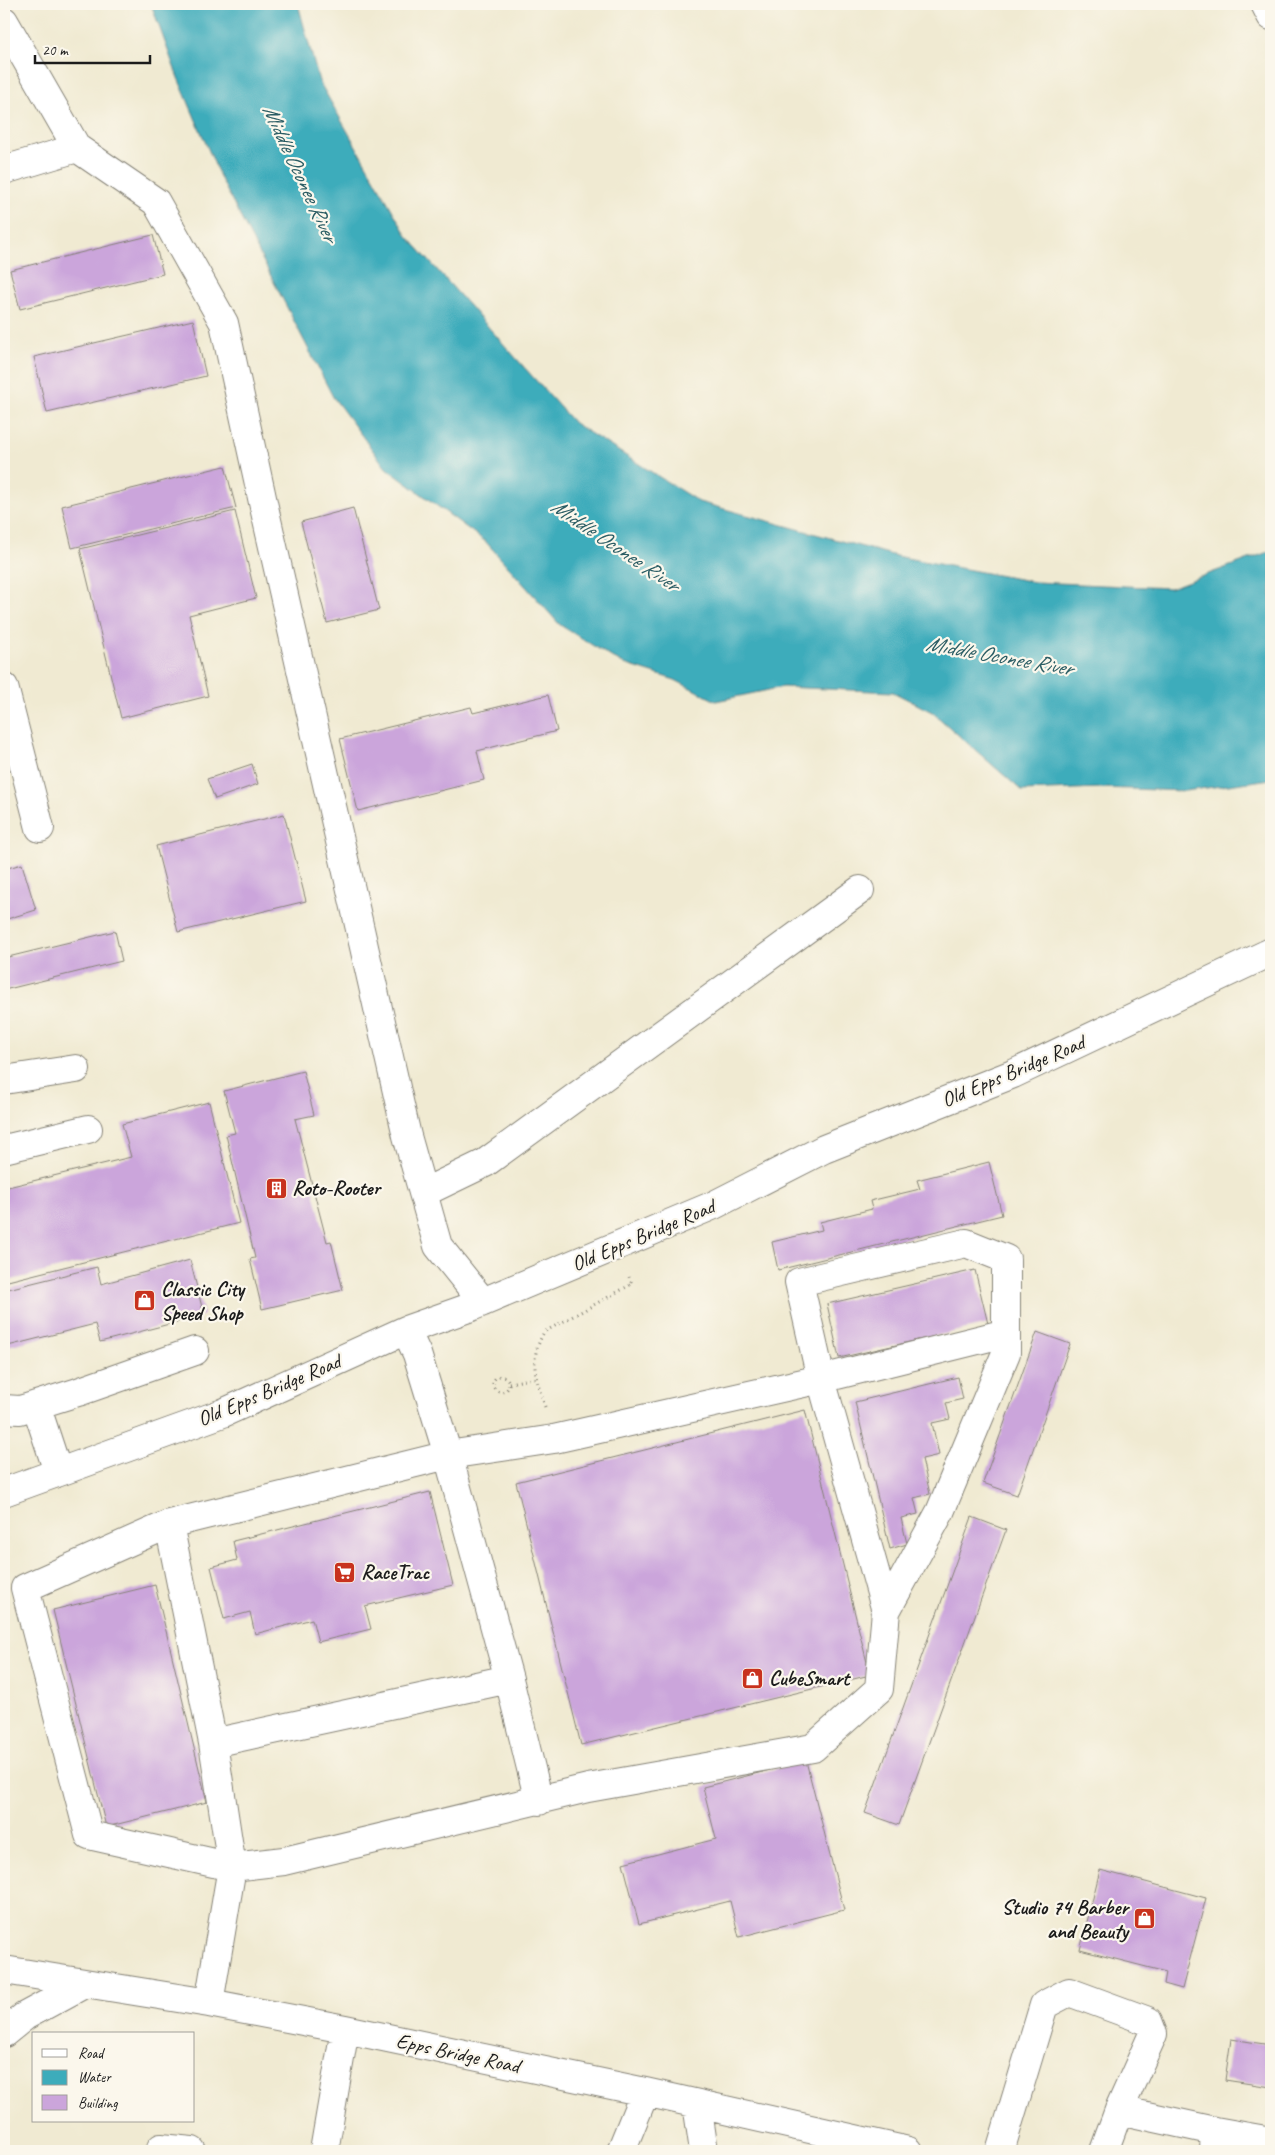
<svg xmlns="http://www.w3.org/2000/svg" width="1275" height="2155" viewBox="0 0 1275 2155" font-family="Caveat,sans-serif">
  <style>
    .water { fill: #3dacbb; stroke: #2c646c }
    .building { fill: #cba5db }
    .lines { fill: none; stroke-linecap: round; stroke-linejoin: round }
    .minor-casing { stroke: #868377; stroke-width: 30 }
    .major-casing { stroke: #868377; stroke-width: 30 }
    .path { stroke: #868377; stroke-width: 3; stroke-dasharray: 1 4; stroke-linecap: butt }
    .minor { stroke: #fff; stroke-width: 28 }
    .major { stroke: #fff; stroke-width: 28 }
    .labels { text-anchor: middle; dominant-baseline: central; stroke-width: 4.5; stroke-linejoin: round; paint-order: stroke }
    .street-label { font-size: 21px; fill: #1c1c1c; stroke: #fbf7ec }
    .poi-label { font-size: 21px; font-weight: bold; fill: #1c1c1c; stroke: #fbf7ec; text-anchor: start }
    .water-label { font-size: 22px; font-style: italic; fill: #2b5d64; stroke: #fbf7ec }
  </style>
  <rect width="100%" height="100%" fill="#fbf7ec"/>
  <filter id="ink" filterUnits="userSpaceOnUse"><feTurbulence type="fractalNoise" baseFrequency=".02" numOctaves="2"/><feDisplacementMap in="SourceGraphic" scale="10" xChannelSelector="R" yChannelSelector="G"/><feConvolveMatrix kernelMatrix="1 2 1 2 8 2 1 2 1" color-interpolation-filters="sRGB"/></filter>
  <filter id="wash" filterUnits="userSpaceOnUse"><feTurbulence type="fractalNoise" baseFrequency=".0096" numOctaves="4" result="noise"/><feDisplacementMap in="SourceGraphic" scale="20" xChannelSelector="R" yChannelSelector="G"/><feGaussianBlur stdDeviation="1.12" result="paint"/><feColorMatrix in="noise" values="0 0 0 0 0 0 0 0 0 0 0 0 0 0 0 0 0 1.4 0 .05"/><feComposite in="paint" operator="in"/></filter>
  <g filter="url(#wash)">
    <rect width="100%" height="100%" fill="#f0ead2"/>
    <!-- water -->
    <path class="water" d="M151 4H298L319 81 407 236 574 423 699 502 896 556 1035 582 1170 588 1271 551V779L1185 791 1102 788 1022 791 932 712 893 692 783 687 716 701 675 680 621 663 560 625 486 542 386 468 333 397 221 179 178 78Z"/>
    <g id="blocks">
      <!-- building -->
      <path class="building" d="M153 235 163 274 20 309 10 270Z
        M193 320 206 376 47 413 34 357Z
        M225 466 236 508 72 548 62 506Z
        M353 508 379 610 327 623 301 522Z
        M235 511 256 598 189 615 208 696 121 718 80 549Z
        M548 695 557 731 477 751 484 780 358 811 340 739 471 707 473 713Z
        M252 764 258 784 215 799 207 779Z
        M284 814 306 901 178 932 156 846Z
        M22 864 36 910 4 920V869Z
        M115 931 122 961 4 990V958Z
        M303 1071 314 1115 295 1119 327 1242 331 1241 343 1290 262 1309 250 1259 255 1258 226 1135 235 1133 224 1091Z
        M209 1102 239 1223 4 1282V1188L131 1157 122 1124Z
        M989 1162 1002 1215 778 1270 772 1242 822 1230 820 1222 872 1209 870 1201 920 1189 917 1180Z
        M190 1260 204 1315 100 1342 95 1324 4 1347V1290L97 1267 101 1284Z
        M975 1270 988 1324 839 1358 827 1304Z
        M1037 1332 1070 1344 1017 1495 983 1483Z
        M958 1377 963 1399 946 1403 950 1419 932 1423 939 1455 922 1459 930 1494 914 1498 918 1514 901 1518 907 1544 890 1549 855 1402Z
        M805 1410 870 1675 581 1745 516 1482Z
        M430 1492 453 1585 365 1606 371 1629 318 1642 312 1619 255 1634 250 1612 224 1619 211 1567 237 1560 233 1541Z
        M972 1517 1006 1530 899 1825 865 1813Z
        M155 1585 207 1802 106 1827 53 1610Z
        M806 1761 844 1910 739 1937 730 1901 639 1924 623 1863 716 1839 703 1787Z
        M1100 1870 1206 1898 1182 1989 1164 1984 1166 1972 1080 1950Z
        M1231 2039 1271 2045V2087L1225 2080Z"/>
    </g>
  </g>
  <g filter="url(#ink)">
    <use href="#blocks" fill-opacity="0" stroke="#868377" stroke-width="1"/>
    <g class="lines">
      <defs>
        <path id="minor" d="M1265 4 1271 16
          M4 21 77 148 156 202 224 323 264 507 407 1136 438 1246 483 1302
          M4 170 77 148
          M4 687 40 828
          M4 1080 76 1069
          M4 1149 88 1129
          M423 1193 485 1163 860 890
          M36 1405 58 1472
          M4 1409 20 1410 78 1392 195 1351
          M4 1492 223 1413 406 1330 471 1307 714 1205 824 1149 1013 1074 1271 952
          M169 1524 213 1743 232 1867 209 2003
          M886 1611 821 1379 799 1282 966 1243 1006 1259V1353L940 1512 886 1611 879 1689 813 1748 588 1788 284 1861 232 1867 89 1835 25 1588 169 1524 448 1455 554 1439 821 1379 1006 1333
          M509 1679 539 1801
          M213 1743 509 1679 448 1455 417 1354 406 1330
          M4 1970 209 2003 345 2029 645 2092 908 2151
          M697 2104 704 2151
          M1119 2110 1215 2131 1214 2151
          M1215 2131 1271 2141
          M161 2151V2148L192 2151
          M324 2151 345 2029
          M621 2151 645 2092
          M1000 2151 1044 2005 1069 1992 1148 2021 1153 2034 1119 2110 1104 2151"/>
        <path id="major" d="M4 2033 25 2016 84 1984"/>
      </defs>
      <!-- minor casing -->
      <use href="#minor" class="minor-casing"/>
      <!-- major casing -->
      <use href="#major" class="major-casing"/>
      <!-- path -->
      <path class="path" d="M493 1384a8 8 0 1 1 16 0a8 8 0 1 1-16 0Z
        M509 1383 536 1378
        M545 1407C536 1377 528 1362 544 1332L632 1284 629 1277"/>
      <!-- minor -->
      <use href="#minor" class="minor"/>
      <!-- major -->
      <use href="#major" class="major"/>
    </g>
  </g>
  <!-- icons -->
  <defs>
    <symbol id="building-square" viewBox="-11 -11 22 22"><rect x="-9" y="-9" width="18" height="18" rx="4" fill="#c8321e" stroke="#fbf7ec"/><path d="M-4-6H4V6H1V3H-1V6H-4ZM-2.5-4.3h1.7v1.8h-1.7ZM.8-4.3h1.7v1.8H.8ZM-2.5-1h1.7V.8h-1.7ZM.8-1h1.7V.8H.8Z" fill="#fff"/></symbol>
    <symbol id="shop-square" viewBox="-11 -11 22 22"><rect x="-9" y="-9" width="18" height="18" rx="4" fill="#c8321e" stroke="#fbf7ec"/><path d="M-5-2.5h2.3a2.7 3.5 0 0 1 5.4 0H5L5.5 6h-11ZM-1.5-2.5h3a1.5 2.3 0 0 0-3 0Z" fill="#fff"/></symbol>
    <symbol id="supermarket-square" viewBox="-11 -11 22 22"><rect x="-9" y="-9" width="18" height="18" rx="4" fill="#c8321e" stroke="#fbf7ec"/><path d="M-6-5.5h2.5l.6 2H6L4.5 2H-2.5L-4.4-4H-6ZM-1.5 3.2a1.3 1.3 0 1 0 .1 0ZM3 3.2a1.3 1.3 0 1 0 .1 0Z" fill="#fff"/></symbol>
  </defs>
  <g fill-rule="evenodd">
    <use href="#building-square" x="264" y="1176" width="25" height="25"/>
    <use href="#shop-square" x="132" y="1288" width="25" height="25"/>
    <use href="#supermarket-square" x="332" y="1560" width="25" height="25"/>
    <use href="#shop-square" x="740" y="1666" width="25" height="25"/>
    <use href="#shop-square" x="1132" y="1906" width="25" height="25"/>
  </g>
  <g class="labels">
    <!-- street labels -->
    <g class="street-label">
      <text transform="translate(1013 1071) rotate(-23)">Old Epps Bridge Road</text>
      <text transform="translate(643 1235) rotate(-23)">Old Epps Bridge Road</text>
      <text transform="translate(269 1390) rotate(-23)">Old Epps Bridge Road</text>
      <text transform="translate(458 2053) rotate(12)">Epps Bridge Road</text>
    </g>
    <!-- poi labels -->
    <g class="poi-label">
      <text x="292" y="1188">Roto-Rooter</text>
      <text x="161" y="1289">Classic City<tspan x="161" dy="24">Speed Shop</tspan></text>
      <text x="361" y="1572">RaceTrac</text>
      <text x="769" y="1678">CubeSmart</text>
      <text x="1128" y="1907" text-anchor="end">Studio 74 Barber<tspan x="1128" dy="24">and Beauty</tspan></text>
    </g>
    <!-- water labels -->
    <g class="water-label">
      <text transform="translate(300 173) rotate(65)">Middle Oconee River</text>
      <text transform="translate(615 545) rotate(34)">Middle Oconee River</text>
      <text transform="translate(999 656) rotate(10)">Middle Oconee River</text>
    </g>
  </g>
  <!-- margin -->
  <rect width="1275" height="2155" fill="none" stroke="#fbf7ec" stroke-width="20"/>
  <!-- legend -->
  <rect x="32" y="2032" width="162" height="90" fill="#fbf7ec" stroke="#a29f99"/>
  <rect x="42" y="2049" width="25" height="8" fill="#ffffff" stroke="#a29f99"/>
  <text x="78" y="2058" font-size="15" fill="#1c1c1c">Road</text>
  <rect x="42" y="2070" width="25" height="15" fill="#3dacbb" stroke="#a29f99"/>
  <text x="78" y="2082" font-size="15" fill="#1c1c1c">Water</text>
  <rect x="42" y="2095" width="25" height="15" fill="#cba5db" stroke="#a29f99"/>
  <text x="78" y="2108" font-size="15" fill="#1c1c1c">Building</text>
  <!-- scale -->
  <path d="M35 55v8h115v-8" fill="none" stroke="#1c1c1c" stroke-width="2.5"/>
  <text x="42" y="55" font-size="15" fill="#1c1c1c" stroke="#fbf7ec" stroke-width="4" paint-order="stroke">20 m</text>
</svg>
